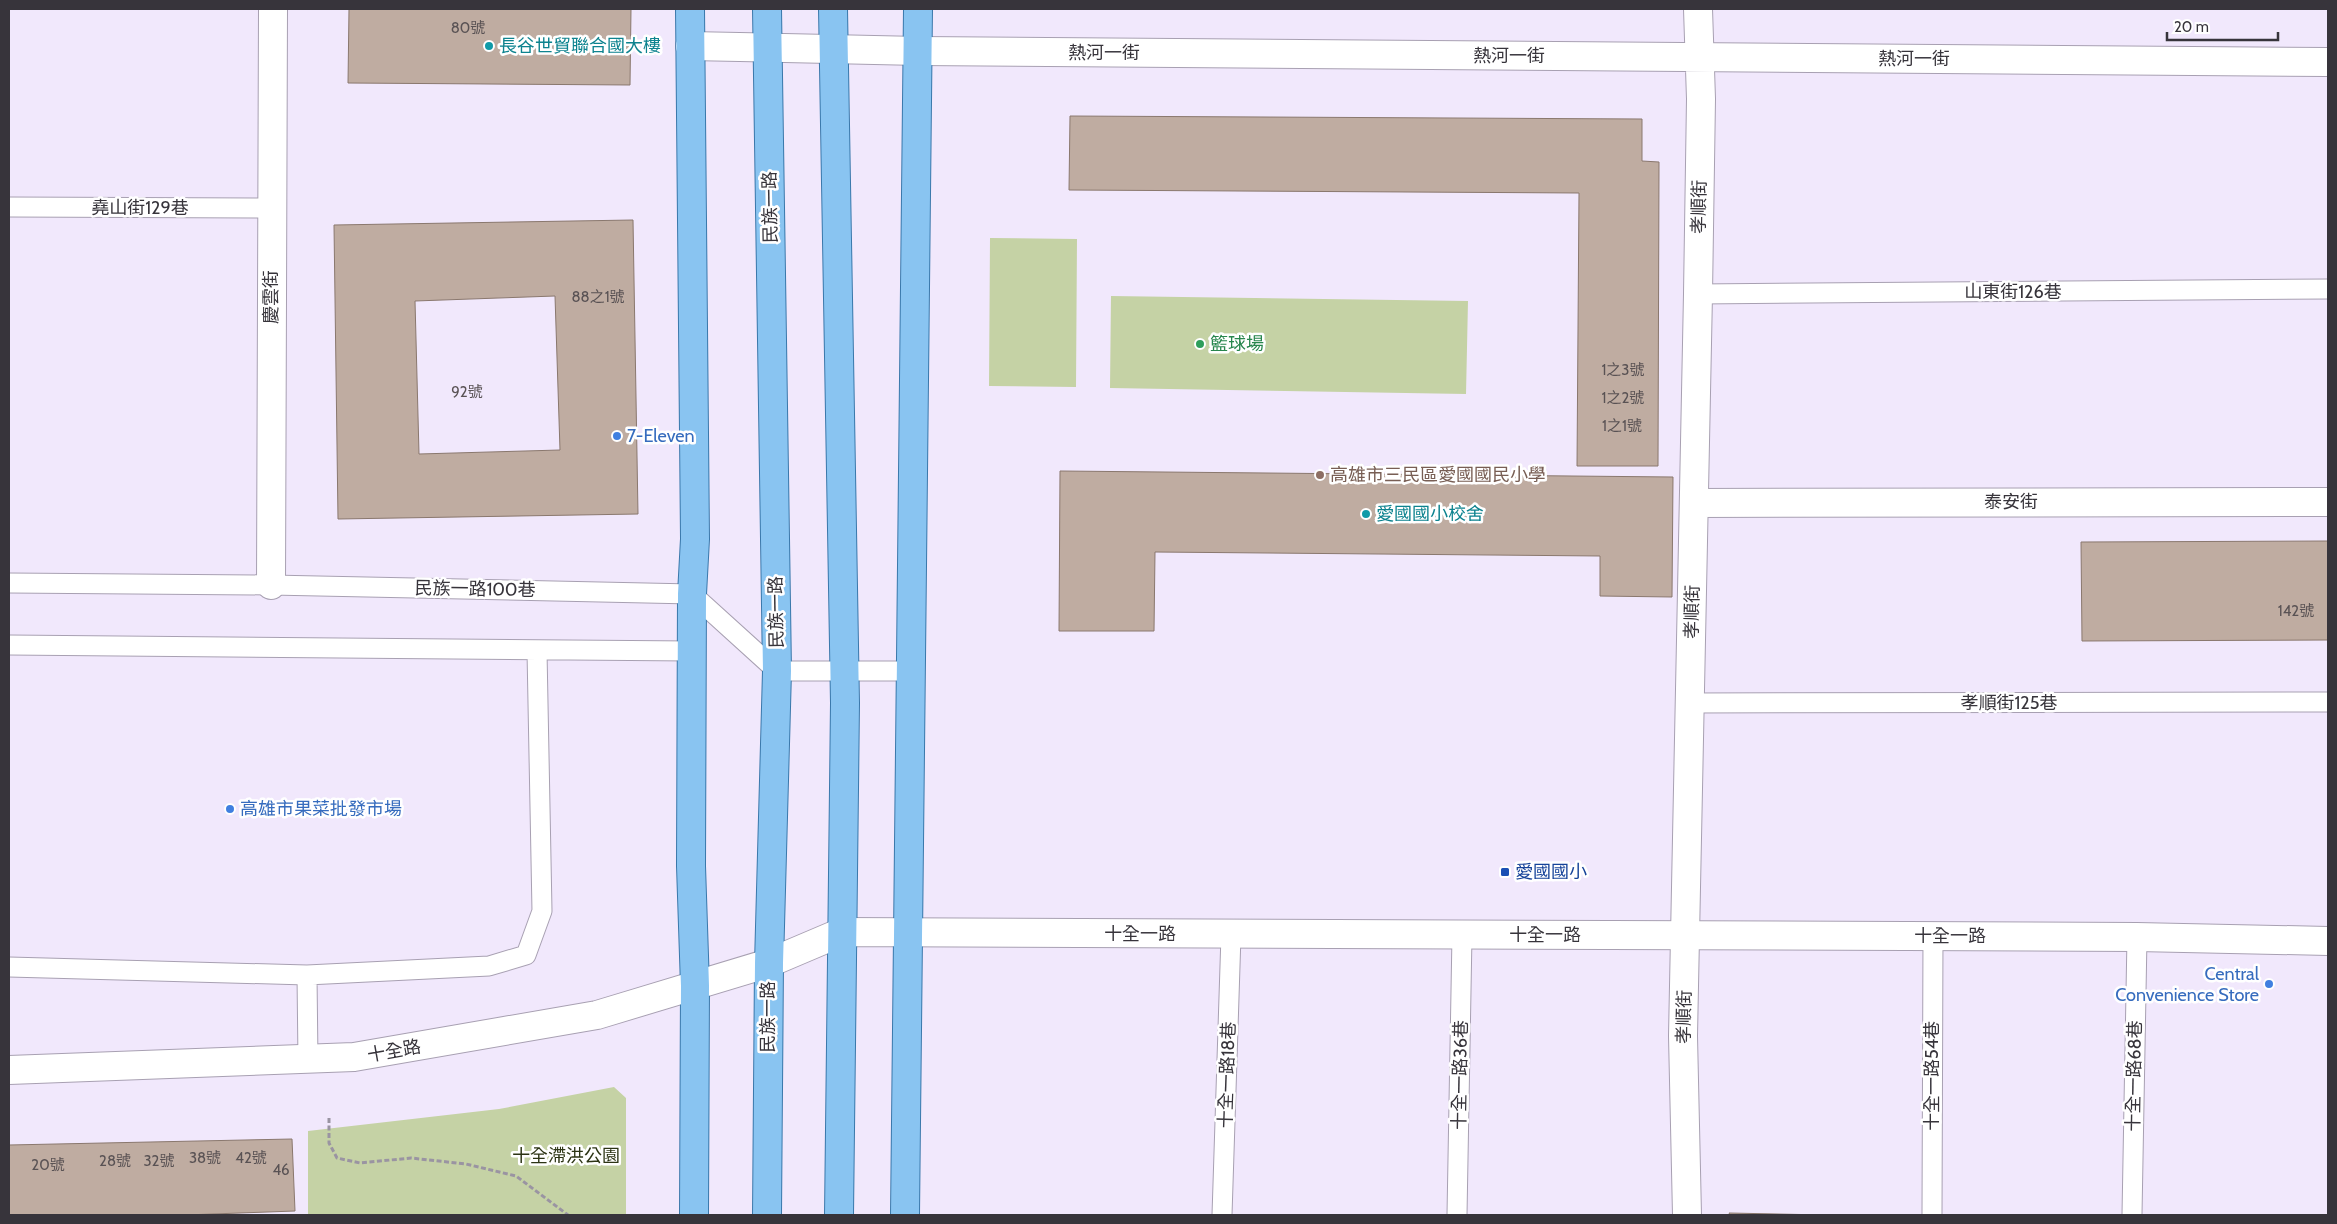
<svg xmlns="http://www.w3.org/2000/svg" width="2337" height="1224" viewBox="0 0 2337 1224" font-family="Cabin,'Noto Sans TC',sans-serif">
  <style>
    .green { fill: #c5d2a5 }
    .building { fill: #bfaca1; stroke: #8a786e; fill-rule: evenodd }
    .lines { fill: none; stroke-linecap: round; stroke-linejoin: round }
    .lane-casing { stroke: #a8a0b2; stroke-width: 21 }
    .street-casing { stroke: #a8a0b2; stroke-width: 30 }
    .secondary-casing { stroke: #a8a0b2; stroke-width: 30 }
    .primary-casing { stroke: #3a78ab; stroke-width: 30 }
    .path { stroke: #9a94a2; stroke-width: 3; stroke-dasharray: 5 2.5; stroke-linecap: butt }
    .lane { stroke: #fff; stroke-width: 19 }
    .street { stroke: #fff; stroke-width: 28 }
    .secondary { stroke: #fff; stroke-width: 28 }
    .primary { stroke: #89c4f1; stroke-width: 28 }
    .culture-dot { fill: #0f9aa8; stroke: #fff; stroke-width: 2 }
    .leisure-dot { fill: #2e9e5b; stroke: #fff; stroke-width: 2 }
    .shop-dot { fill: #3f7fe0; stroke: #fff; stroke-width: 2 }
    .education-dot { fill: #8d6e63; stroke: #fff; stroke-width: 2 }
    .transit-dot { fill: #1a4fb4; stroke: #fff; stroke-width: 2 }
    .labels { text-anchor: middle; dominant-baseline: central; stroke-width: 5; stroke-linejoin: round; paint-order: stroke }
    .number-label { font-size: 15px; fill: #595254 }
    .culture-label { font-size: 18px; fill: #0d838f; stroke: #fff; text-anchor: start }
    .street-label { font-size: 18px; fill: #37343b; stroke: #fff }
    .leisure-label { font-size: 18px; fill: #27864d; stroke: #fff; text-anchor: start }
    .shop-label { font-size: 18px; fill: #366cbe; stroke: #fff; text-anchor: start }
    .education-label { font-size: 18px; fill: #785e54; stroke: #fff; text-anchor: start }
    .transit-label { font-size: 18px; fill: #164399; stroke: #fff; text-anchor: start }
    .park-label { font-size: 18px; fill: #2c3414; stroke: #fff }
  </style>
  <rect width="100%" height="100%" fill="#f1e8fc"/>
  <!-- green -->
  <path class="green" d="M990 238 1077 239 1076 387 989 386Z
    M1111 296 1468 301 1466 394 1110 388Z
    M614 1087 626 1098V1215H308V1131L499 1109Z"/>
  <!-- building -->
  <path class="building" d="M349 9H631L630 85 348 83Z
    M1070 116 1642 119V161L1659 162 1658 466H1577L1579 193 1069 190Z
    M633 220 638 514 338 519 334 225ZM555 296 560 450 419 454 415 301Z
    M1060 471 1673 477 1672 597 1600 596V556L1155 552 1154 631H1059Z
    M2328 541V640L2082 641 2081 542Z
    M292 1139 295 1211 185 1215H9V1145Z
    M1729 1213 1825 1215H1730Z"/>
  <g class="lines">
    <defs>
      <path id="lane" d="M9 207 271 208
        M1698 294 2328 289
        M9 583 271 585 692 594 777 671H911
        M9 645 691 651
        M1690 703 2328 702
        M9 967 307 975 489 966 526 955 542 911 537 651
        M307 975 308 1061
        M1222 1215 1231 935
        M1457 1215 1462 935
        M1932 1215 1933 936
        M2132 1215 2137 937"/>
      <path id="street" d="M690 46 919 51 2328 62
        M1694 503 2328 502
        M271 585 273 9
        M1687 1215 1683 1036 1698 294 1701 99 1698 9"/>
      <path id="secondary" d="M9 1070 354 1057 597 1015 769 963 842 932 2137 937 2328 941"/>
      <path id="primary" d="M690 9 695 539 692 594 691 866 695 986 694 1215
        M833 9 845 703 839 1215
        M767 1215 769 963 777 671 767 9
        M905 1215 918 9"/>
    </defs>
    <!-- lane casing -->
    <use href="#lane" class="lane-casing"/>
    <!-- street casing -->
    <use href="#street" class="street-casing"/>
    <!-- secondary casing -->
    <use href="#secondary" class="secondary-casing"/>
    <!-- primary casing -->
    <use href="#primary" class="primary-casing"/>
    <!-- path -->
    <path class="path" d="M329 1118V1143L337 1158 360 1163 411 1158 466 1164 516 1176 568 1215"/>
    <!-- lane -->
    <use href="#lane" class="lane"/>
    <!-- street -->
    <use href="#street" class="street"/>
    <!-- secondary -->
    <use href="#secondary" class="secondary"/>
    <!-- primary -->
    <use href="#primary" class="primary"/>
  </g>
  <!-- markers -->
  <g class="culture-dot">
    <circle cx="489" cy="46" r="5"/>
    <circle cx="1366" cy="514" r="5"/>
  </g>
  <circle class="leisure-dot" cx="1200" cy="344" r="5"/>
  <g class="shop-dot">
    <circle cx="617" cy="436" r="5"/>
    <circle cx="230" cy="809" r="5"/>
    <circle cx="2269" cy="984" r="5"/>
  </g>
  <circle class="education-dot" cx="1320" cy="475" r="5"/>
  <rect class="transit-dot" x="1500" y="867" width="10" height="10" rx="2.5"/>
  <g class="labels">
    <!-- number labels -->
    <g class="number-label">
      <text x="468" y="28">80號</text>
      <text x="598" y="297">88之1號</text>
      <text x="1623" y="370">1之3號</text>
      <text x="467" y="392">92號</text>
      <text x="1623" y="398">1之2號</text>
      <text x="1622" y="426">1之1號</text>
      <text x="2296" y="611">142號</text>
      <text x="205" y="1158">38號</text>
      <text x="251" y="1158">42號</text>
      <text x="115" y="1161">28號</text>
      <text x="159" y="1161">32號</text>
      <text x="48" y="1165">20號</text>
      <text x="281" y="1170">46</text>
    </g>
    <!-- culture labels -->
    <g class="culture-label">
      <text x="499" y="46">長谷世貿聯合國大樓</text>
      <text x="1376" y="514">愛國國小校舍</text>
    </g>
    <!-- street labels -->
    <g class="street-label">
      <text x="1104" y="53">熱河一街</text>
      <text x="1509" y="56">熱河一街</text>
      <text x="1914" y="59">熱河一街</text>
      <text transform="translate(770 207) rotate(-91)">民族一路</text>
      <text transform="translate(1699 207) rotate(-89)">孝順街</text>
      <text x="140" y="208">堯山街129巷</text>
      <text x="2013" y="292">山東街126巷</text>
      <text transform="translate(271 297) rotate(-90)">慶雲街</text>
      <text x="2011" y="502">泰安街</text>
      <text transform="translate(475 589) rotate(1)">民族一路100巷</text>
      <text transform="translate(776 612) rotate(-91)">民族一路</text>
      <text transform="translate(1692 612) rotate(-89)">孝順街</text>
      <text x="2009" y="703">孝順街125巷</text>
      <text x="1140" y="934">十全一路</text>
      <text x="1545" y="935">十全一路</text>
      <text x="1950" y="936">十全一路</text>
      <text transform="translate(768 1017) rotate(-90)">民族一路</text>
      <text transform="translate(1684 1017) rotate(-89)">孝順街</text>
      <text transform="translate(394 1051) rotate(-10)">十全路</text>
      <text transform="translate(1227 1075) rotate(-88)">十全一路18巷</text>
      <text transform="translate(1460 1075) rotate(-89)">十全一路36巷</text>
      <text transform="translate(1932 1076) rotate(-90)">十全一路54巷</text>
      <text transform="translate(2134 1076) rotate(-89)">十全一路68巷</text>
    </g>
    <!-- leisure labels -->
    <g class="leisure-label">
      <text x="1210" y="344">籃球場</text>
    </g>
    <!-- shop labels -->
    <g class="shop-label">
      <text x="627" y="436">7-Eleven</text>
      <text x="240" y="809">高雄市果菜批發市場</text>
      <text x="2259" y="974" text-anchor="end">Central<tspan x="2259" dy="21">Convenience Store</tspan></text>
    </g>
    <!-- education labels -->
    <g class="education-label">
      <text x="1330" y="475">高雄市三民區愛國國民小學</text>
    </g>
    <!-- transit labels -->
    <g class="transit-label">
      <text x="1515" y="872">愛國國小</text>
    </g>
    <!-- park labels -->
    <g class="park-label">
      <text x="566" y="1156">十全滯洪公園</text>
    </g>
  </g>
  <!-- border -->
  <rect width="2337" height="1224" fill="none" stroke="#37343b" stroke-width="20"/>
  <!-- scale -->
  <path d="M2167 32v8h111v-8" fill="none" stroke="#37343b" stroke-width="2.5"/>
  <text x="2174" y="32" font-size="15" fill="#37343b" stroke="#ffffff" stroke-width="4" paint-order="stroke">20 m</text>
</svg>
